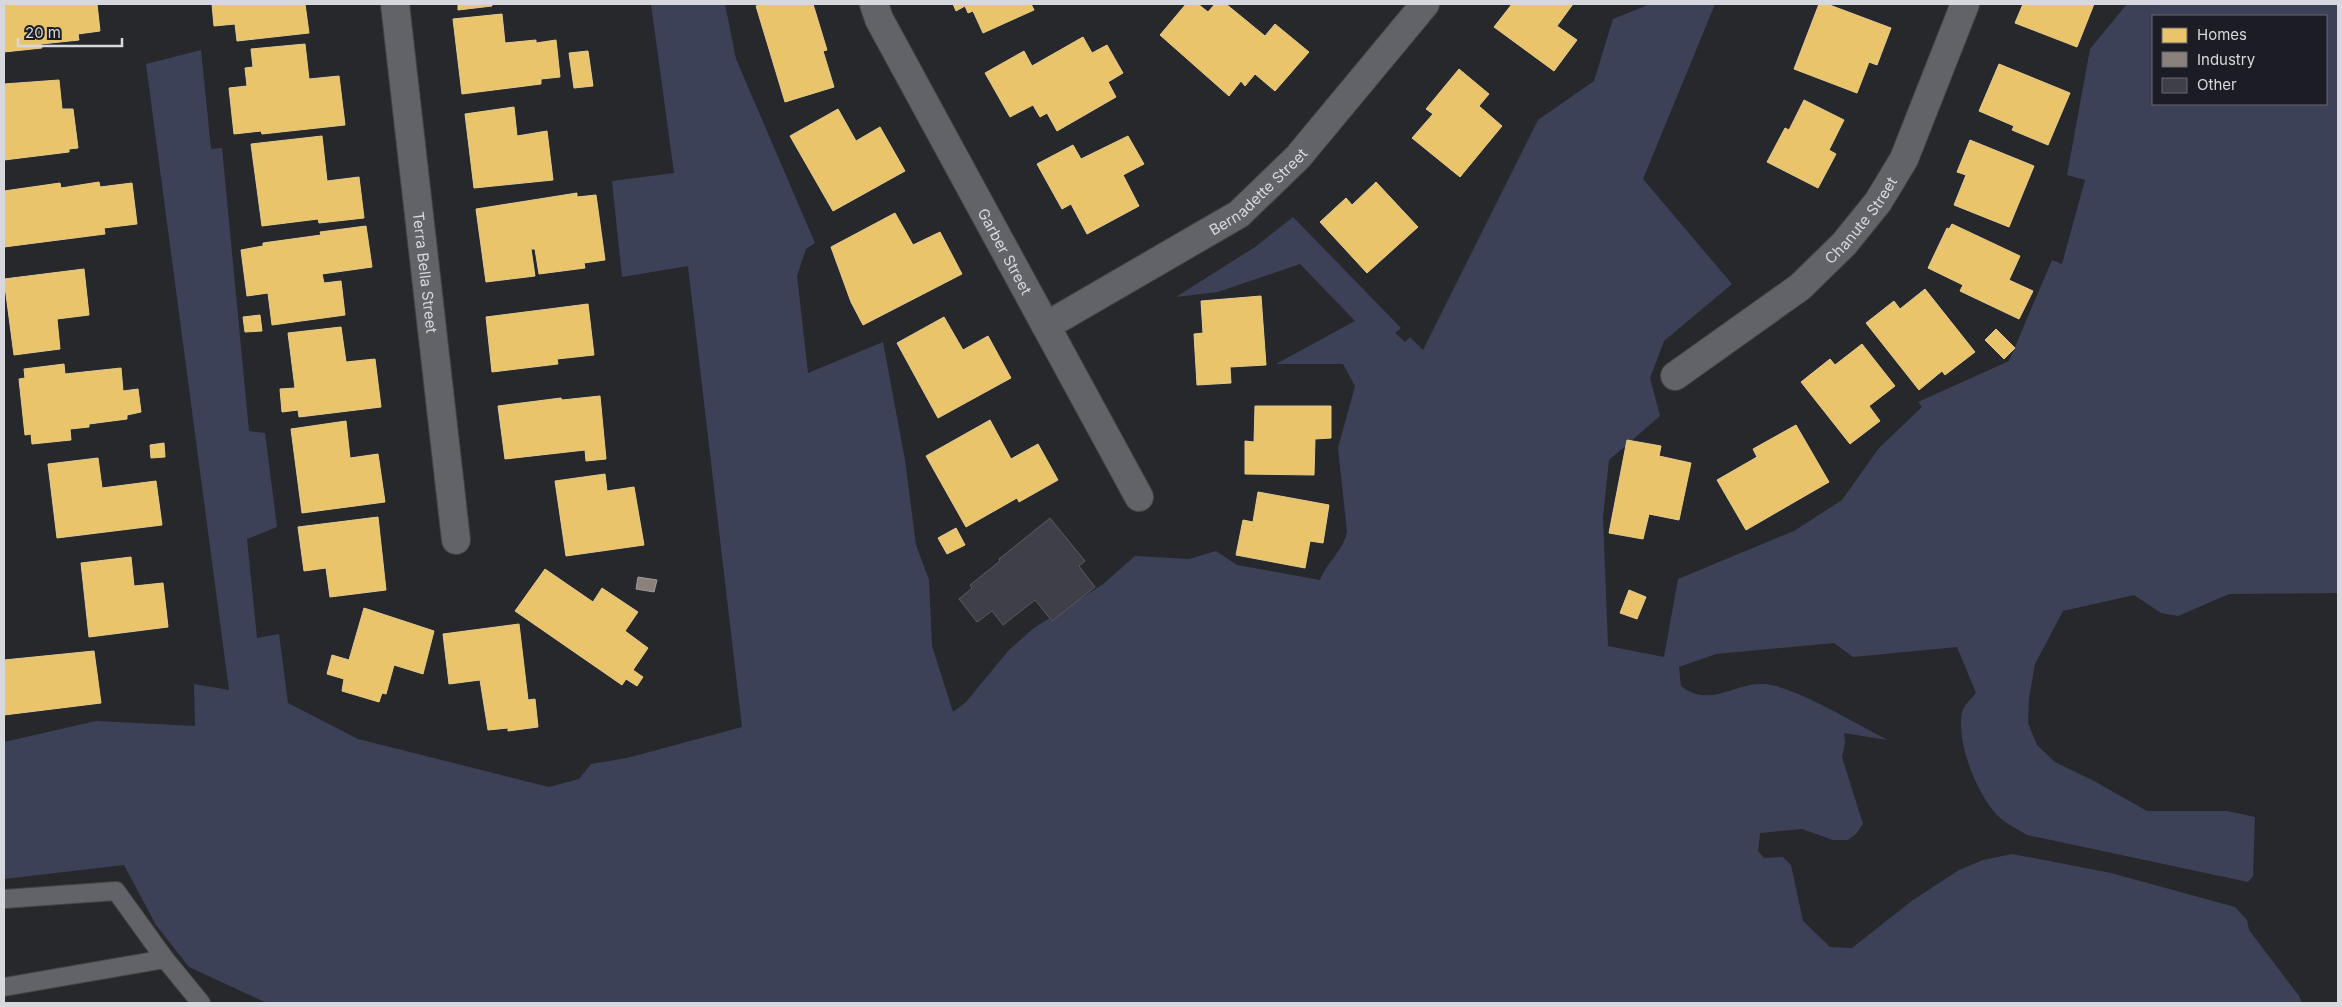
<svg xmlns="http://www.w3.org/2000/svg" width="2342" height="1007" viewBox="0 0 2342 1007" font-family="Inter,sans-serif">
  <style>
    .green { fill: #3d4157; fill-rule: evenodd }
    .homes { fill: #e9c46a; stroke: #e4ca8d }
    .industry { fill: #8a817c; stroke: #a19b99 }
    .building { fill: #3e3f48; stroke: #5a5b5e }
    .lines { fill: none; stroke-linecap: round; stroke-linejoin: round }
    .lane-casing { stroke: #444548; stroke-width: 20 }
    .street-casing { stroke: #444548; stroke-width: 30 }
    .lane { stroke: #626368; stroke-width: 18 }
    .street { stroke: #626368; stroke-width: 28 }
    .labels { text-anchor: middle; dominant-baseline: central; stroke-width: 5; stroke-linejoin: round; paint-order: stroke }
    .street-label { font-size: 15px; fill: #d7d8de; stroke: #1c1d24 }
  </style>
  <rect width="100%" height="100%" fill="#27282c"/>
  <!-- green -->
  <path class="green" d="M651 4H725L736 59 815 243 806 249 797 276 808 373 883 342 905 460 916 545 929 580 932 646 953 712 966 702 1009 650 1034 628 1102 585 1135 556 1189 559 1216 551 1237 565 1320 580C1327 562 1343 551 1347 532L1338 448 1355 386 1343 364H1276L1355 321 1300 264 1218 292 1176 297 1255 247 1293 217 1401 328 1395 333 1405 342 1410 337 1423 350 1538 120 1594 81 1613 19 1650 4H1715L1643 179 1732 284 1664 341 1650 378 1660 416 1609 460 1603 517 1608 646 1664 657 1678 579 1794 531 1842 500 1879 448 1922 407 1918 402 2009 361 2052 260 2062 264 2085 180 2067 175 2090 49 2127 4H2338V593L2229 594 2178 616 2161 613 2134 595 2063 611 2035 664 2029 698 2028 723 2037 745 2055 762 2094 781 2147 811H2227L2255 817 2253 876 2248 882 2027 835C2018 829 2006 824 1998 816 1977 795 1956 742 1962 712 1964 705 1971 699 1976 693L1957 647 1853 657 1834 643 1716 654 1679 667 1681 686C1710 709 1734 682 1765 684 1796 687 1858 725 1888 740L1844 733 1845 743 1842 757 1863 824 1856 834 1848 840H1833L1802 829 1760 833 1758 851 1764 858 1783 857 1791 865 1803 921 1830 947 1852 948 1913 900 1959 870 1983 860 2012 854 2111 873 2235 907 2247 920 2249 930 2299 996 2302 1003H267L189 967 156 925 124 865 4 879V742L96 721 195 726 194 684 229 690 146 64 201 50 211 149 222 148 249 431 265 433 277 527 247 539 257 638 279 634 288 703 358 739 549 787 579 779 591 764 627 758 742 727 688 266 622 277 612 181 674 173ZM2153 16H2326V104H2153Z"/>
  <!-- homes -->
  <path class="homes" d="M4 4H97L100 31 78 34 79 40 41 44 42 48 4 52Z
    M212 4H305L309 33 237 41 235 24 214 26Z
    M458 4H492V6L458 10Z
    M765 4H813L827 50 823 51 834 87 785 102 756 6Z
    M953 4H1031L1034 10 983 33 973 11 968 13 965 6 956 11Z
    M1186 4H1198L1208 12 1215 4H1226L1265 36 1275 24 1309 52 1275 91 1255 74 1245 86 1241 81 1229 96 1160 35Z
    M1512 4H1573L1557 26 1577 40 1554 71 1494 27Z
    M1819 4H1827L1891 28 1877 65 1869 62 1857 93 1794 69Z
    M2023 4H2094L2077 47 2015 23Z
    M502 14 505 43 536 40V43L556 40 560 77 541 79V84L462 94 453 19Z
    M1083 37 1092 53 1107 45 1123 73 1108 82 1116 97 1057 131 1047 113 1040 117 1033 105 1010 117 985 73 1024 51 1032 66Z
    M305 44 309 79 339 76 345 125 262 134 261 131 234 134 229 88 247 86 245 68 253 67 251 49Z
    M588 51 593 86 574 88 569 53Z
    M1999 64 2070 93 2048 145 2012 130 2014 126 1979 111Z
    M1459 69 1489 94 1479 106 1502 126 1460 177 1412 138 1433 114 1426 109Z
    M59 80 62 109H73L78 148 69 149V152L4 160V84Z
    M1804 100 1844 120 1829 150 1836 154 1818 188 1767 162 1785 128 1789 130Z
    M514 107 517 136 547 131 553 180 474 188 465 114Z
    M838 109 856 141 880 127 905 171 833 211 790 136Z
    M322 136 327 181 359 177 364 218 319 223 318 219 262 226 251 144Z
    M1128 136 1144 164 1123 175 1139 206 1087 234 1071 204 1062 209 1037 164 1073 145 1081 159Z
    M1970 140 2034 166 2009 227 1954 205 1966 175 1957 172Z
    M99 182 100 187 132 183 137 224 104 228 105 234 4 247V191L60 183 61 188Z
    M1376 182 1418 227 1367 273 1320 222 1346 198 1352 205Z
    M577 193V197L596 195 605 260 584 263 585 268 539 274 535 249H531L535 276 486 282 476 209Z
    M895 213 913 245 940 232 962 274 863 325 851 302 831 247Z
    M1952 224 2020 256 2009 280 2033 291 2019 319 1960 291 1963 285 1928 268 1947 228 1949 229Z
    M366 226 372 267 322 274 324 283 341 281 345 315 272 325 268 293 247 296 241 250 263 246V243L321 235 320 232Z
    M84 269 89 315 57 319 60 349 14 355 4 279Z
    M1925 289 1975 352 1945 375 1942 371 1919 390 1866 323 1894 301 1900 309Z
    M1261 296 1266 365 1230 367 1231 383 1197 385 1194 334 1203 333 1201 301Z
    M588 304 594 355 557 359 558 364 492 372 486 317Z
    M260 315 262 331 245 332 243 317Z
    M944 317 963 350 988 336 1011 378 938 418 897 343Z
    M341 327 346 362 375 359 381 407 299 417 298 410 282 412 280 389 295 388 288 333Z
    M1996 329 2015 348 2004 359 1985 340Z
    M1862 344 1895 386 1869 406 1880 421 1850 444 1801 382 1830 359 1835 365Z
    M64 364 65 374 121 368 123 391 138 389 141 412 127 415V419L89 424V427L70 429 71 440 32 444 31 434 25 435 19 379 25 378 24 369Z
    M600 396 606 459 586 461 585 450 505 459 498 406 561 398 562 400Z
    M1255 406H1331V438L1315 439 1314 475 1245 474V441L1254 442Z
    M990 420 1011 459 1038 444 1058 480 1019 502 1017 498 966 527 926 456Z
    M346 421 350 458 378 454 385 502 302 513 291 429Z
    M1796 425 1829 482 1746 530 1717 480 1757 457 1753 449Z
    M1627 440 1661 446 1659 456 1691 463 1679 520 1649 514 1643 539 1609 533Z
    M164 443 165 457 151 458 150 445Z
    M98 458 102 488 156 481 162 525 57 538 48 464Z
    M605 474 607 491 634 487 644 545 566 556 555 481Z
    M1258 492 1329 505 1323 543 1310 541 1305 568 1236 555 1243 520 1253 522Z
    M378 517 386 590 330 597 326 568 304 571 298 527Z
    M956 528 965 545 947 554 938 538Z
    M131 557 134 586 163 583 168 627 89 637 81 563Z
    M545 569 593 602 602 588 638 612 625 631 648 648 633 670 643 677 637 686 626 679 622 685 515 611Z
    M1629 590 1646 597 1637 619 1620 613Z
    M364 608 434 631 423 674 394 665 386 694 382 693 379 702 342 691 344 679 327 674 332 655 349 660Z
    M519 624 528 700 535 699 538 727 508 731V728L488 730 480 680 449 684 443 634Z
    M94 651 101 703 4 715V660Z"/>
  <!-- industry -->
  <path class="industry" d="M638 577 657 580 654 592 636 589Z"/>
  <!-- building -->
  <path class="building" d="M1050 518 1085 561 1079 566 1095 587 1052 621 1035 600 1003 625 992 611 977 622 959 599 972 588 970 585 1000 561 999 559Z"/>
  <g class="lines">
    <defs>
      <path id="lane" d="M4 899 116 891 165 959 201 1003
        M4 987 165 959"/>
      <g id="street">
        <path id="s1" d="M395 4 456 540"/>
        <path id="s2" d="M874 4 879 19 1139 497"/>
        <path id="s3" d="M1046 326 1239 214 1298 157 1425 4"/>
        <path id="s4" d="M1675 376 1800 287 1844 244 1878 202 1904 159 1965 4"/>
      </g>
    </defs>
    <!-- lane casing -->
    <use href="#lane" class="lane-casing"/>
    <!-- street casing -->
    <use href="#street" class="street-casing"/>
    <!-- lane -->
    <use href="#lane" class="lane"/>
    <!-- street -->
    <use href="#street" class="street"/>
  </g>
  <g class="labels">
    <!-- street labels -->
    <g class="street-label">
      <text stroke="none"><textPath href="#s3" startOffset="252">Bernadette Street</textPath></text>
      <text stroke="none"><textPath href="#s4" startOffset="244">Chanute Street</textPath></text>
      <text stroke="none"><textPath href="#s2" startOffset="280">Garber Street</textPath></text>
      <text stroke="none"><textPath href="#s1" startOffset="270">Terra Bella Street</textPath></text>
    </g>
  </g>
  <!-- border -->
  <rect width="2342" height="1007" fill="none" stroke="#d7d8de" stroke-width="10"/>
  <!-- legend -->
  <rect x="2152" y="15" width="175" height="90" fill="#1c1d24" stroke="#67686e"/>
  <rect x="2162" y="28" width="25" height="15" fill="#e9c46a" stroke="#67686e"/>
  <text x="2197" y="40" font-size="15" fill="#d7d8de">Homes</text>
  <rect x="2162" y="52" width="25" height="15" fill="#8a817c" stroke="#67686e"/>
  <text x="2197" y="65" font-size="15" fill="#d7d8de">Industry</text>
  <rect x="2162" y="78" width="25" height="15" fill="#3e3f48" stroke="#67686e"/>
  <text x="2197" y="90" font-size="15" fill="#d7d8de">Other</text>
  <!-- scale -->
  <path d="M18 38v8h104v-8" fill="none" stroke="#d7d8de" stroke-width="2.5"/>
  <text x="25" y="38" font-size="15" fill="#d7d8de" stroke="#1c1d24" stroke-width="4" paint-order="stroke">20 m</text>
</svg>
